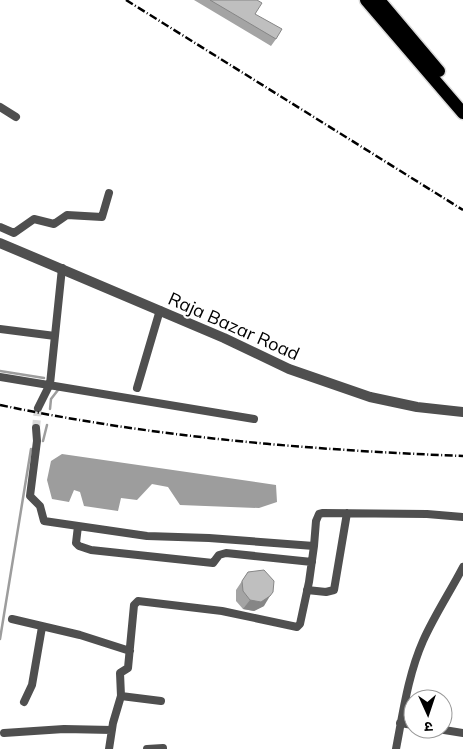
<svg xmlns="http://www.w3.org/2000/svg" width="463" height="749" viewBox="0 0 463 749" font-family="Mulish,'Noto Sans Devanagari',sans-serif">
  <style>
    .water { fill: #9d9d9d }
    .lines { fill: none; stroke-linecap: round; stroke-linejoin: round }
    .stream { stroke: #9d9d9d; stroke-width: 2.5 }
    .minor-tunnel { stroke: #d9d9d9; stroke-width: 8; stroke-dasharray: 8 4; stroke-linecap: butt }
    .trunk-casing { stroke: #dbdbdb; stroke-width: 15 }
    .minor { stroke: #4f4f4f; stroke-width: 8 }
    .tertiary { stroke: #4f4f4f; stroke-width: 10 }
    .trunk { stroke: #000; stroke-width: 12 }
    .rail { stroke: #000; stroke-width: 2.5; stroke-dasharray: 8 2.5 1 2.5; stroke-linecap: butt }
    .wall { fill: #a4a4a4 }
    .shaded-wall { fill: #868686 }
    .building { fill: #bfbfbf; stroke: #868686 }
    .labels { text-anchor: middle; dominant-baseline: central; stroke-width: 4.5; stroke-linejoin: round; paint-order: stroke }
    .street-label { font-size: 18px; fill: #000; stroke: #fff }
  </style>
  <rect width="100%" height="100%" fill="#fff"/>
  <!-- water -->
  <path class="water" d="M62 454 276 485 277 502 259 508 180 505 168 487 152 484 137 500 121 498 118 511 84 506 80 492 74 490 69 502 52 499 47 480 51 461Z"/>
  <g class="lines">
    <!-- stream -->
    <path class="stream" d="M0 371 44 378
      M50 409 51 399 58 390
      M43 441 47 425
      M0 639 31 449"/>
    <!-- minor-tunnel -->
    <path class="minor-tunnel" d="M36 428 38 408"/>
    <defs>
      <path id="trunk" d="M366 0 463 113
        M379 0 439 71"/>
    </defs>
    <!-- trunk casing -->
    <use href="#trunk" class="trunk-casing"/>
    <!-- minor -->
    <path class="minor" d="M0 107 16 117
      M0 227 14 233 34 219 54 224 67 215 102 217 109 193
      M0 329 55 336
      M0 377 254 419
      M137 388 160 310
      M38 408 50 384 62 268
      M36 428 37 441 30 496 40 506 44 521 147 536 209 538 314 546 316 521 319 514 323 513 427 514 463 517
      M78 526 76 543 79 546 91 550 213 563 219 555 226 553 312 562
      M307 590 326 592 334 590 347 513
      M12 619 80 635 130 651
      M121 696 161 701
      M24 702 32 685 42 627
      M400 723 413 725
      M438 729 463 733
      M4 733 64 729 112 730
      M109 749 113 723 121 696 120 673 128 668 134 605 138 601 222 611 297 627 300 624 309 582 314 546
      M147 749 163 748
      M396 749C403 713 408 675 423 641 434 616 450 592 463 567"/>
    <!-- tertiary -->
    <path class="tertiary" d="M0 243 224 338 289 369 370 397 417 407 463 412"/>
    <!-- trunk -->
    <use href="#trunk" class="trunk"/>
    <!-- rail -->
    <path class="rail" d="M126 0 463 210
      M0 405C152 437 308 450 463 456"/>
  </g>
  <!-- wall -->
  <path class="wall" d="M194 0H257L255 14 276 39 271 46Z
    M248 572 264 606 254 611 243 609 236 601V590Z"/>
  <!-- shaded-wall -->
  <path class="shaded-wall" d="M270 596 264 606 254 611 243 609 250 600Z"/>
  <!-- building -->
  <path class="building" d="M210 0H257L262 3 255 14 282 29 276 39Z
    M264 570 274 581 273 592 270 596 261 602 250 600 243 591 242 581 248 572Z"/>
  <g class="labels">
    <!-- street labels -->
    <g class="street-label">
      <text transform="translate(234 326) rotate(24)">Raja Bazar Road</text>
    </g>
  </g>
  <!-- north arrow -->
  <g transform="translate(428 714) rotate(177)"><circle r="24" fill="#ffffff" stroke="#999999"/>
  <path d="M0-4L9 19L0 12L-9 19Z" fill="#000000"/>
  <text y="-8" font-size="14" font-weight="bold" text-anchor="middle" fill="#000000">उ</text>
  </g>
</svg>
